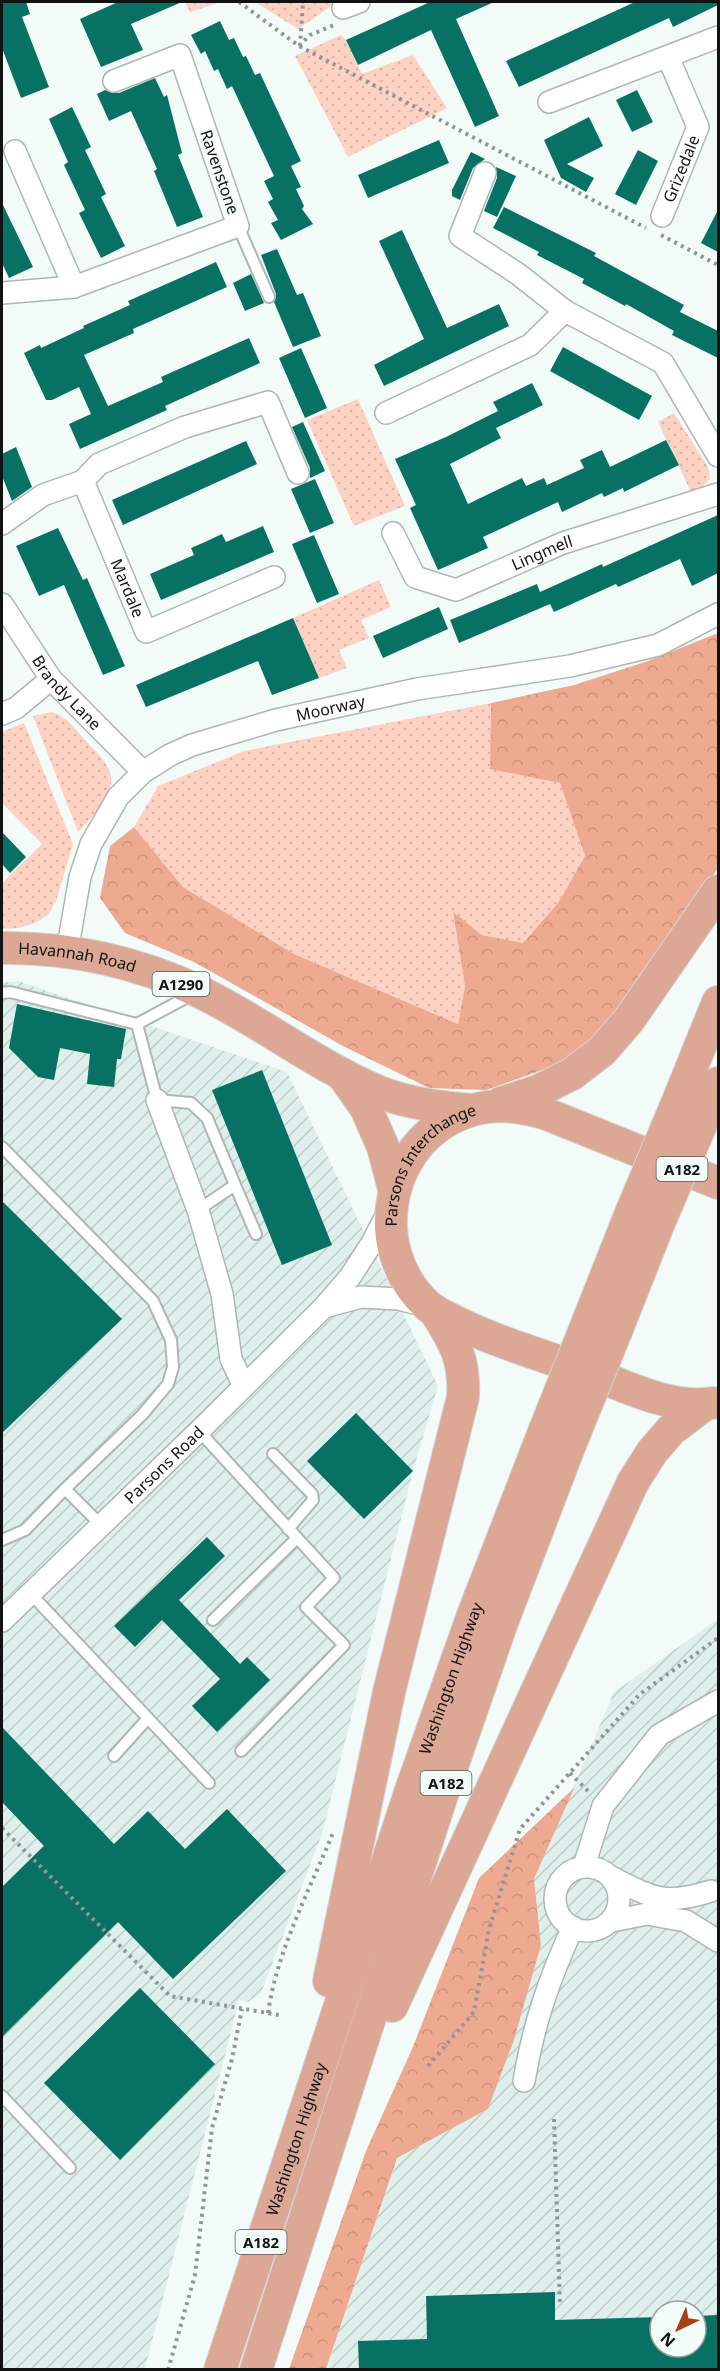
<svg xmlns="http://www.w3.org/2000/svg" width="720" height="2371" viewBox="0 0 720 2371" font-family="'Noto Sans',sans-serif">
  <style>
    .industrial { fill: url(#industrial-furrows); fill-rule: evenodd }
    .grass { fill: url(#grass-dots) }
    .forest { fill: url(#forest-crowns) }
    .building { fill: #077263 }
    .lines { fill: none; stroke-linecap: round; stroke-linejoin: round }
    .service-casing { stroke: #aeb6b4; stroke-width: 14 }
    .minor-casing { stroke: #aeb6b4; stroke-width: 24 }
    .primary-casing { stroke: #d4d5d5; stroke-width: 34 }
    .path { stroke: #919695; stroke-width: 4; stroke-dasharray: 3 4.5; stroke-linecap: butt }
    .service { stroke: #fff; stroke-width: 10 }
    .minor { stroke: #fff; stroke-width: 21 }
    .primary { stroke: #dca794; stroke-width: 32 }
    .primary-bridge-casing { stroke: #d4d5d5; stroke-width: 34; stroke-linecap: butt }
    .primary-bridge { stroke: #dca794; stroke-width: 32 }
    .labels { text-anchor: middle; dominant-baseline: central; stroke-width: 5; stroke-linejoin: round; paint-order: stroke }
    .shield { fill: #f3fbf9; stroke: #555958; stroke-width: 1.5 }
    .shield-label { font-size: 15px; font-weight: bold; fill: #111313 }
    .street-label { font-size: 16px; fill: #111313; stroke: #f3fbf9 }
  </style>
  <defs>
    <pattern id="industrial-furrows" width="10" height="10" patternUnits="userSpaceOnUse" patternTransform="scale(1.5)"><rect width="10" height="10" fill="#dff0ec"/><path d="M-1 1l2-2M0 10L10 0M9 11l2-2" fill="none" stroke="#becdca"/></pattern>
    <pattern id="grass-dots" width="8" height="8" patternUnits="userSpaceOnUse" patternTransform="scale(1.5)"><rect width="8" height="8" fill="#fdd2c2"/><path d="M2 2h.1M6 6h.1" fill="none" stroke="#d8b3a6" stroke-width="1.8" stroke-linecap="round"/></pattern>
    <pattern id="forest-crowns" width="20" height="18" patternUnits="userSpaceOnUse" patternTransform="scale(1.5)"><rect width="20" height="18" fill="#eeaa91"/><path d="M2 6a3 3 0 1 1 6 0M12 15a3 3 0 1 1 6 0" fill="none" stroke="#cb917c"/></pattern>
  </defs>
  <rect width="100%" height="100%" fill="#f3fbf9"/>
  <!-- industrial -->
  <path class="industrial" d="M18 981 287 1072 438 1386 413 1471 322 1834 261 1993 248 2002 239 2000 145 2369 2 2370V983Z
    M718 1619V2369L326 2370 397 2158 488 2109 514 2040 541 1945 534 1879 614 1692ZM660 2311H696V2347H660Z"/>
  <!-- grass -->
  <path class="grass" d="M185 2H221L190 12Z
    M255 2H337L298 29Z
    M341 35 346 40 362 74 413 55 447 108 348 157 295 56Z
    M358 399 405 506 354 526 307 420Z
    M674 413 709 469 710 479 700 489 690 490 658 422Z
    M379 580 391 607 361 620 369 638 339 650 347 668 319 678 293 618Z
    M491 703 490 768 560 783 585 856 558 903 523 943 482 935 453 913 465 986 458 1024 294 954 183 887 134 827 158 786 244 751Z
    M52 712C67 717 74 727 84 739 93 749 110 763 111 777 114 793 89 822 78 832L33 716Z
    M24 723 73 844 56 901 48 915 35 923 19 928 2 929V883L42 844 2 803V732Z"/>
  <!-- forest -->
  <path class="forest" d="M718 633V868L676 934 612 1022 573 1059 486 1090 429 1088 343 1046 194 962 125 933 100 898 110 846 134 827 183 887 294 954 458 1024 465 986 453 912 482 935 523 943 558 903 585 856 560 783 490 769 491 703 574 685 648 661Z
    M574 1788 534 1879 541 1945 514 2040 488 2109 397 2158 326 2369H289L366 2151 412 2049 479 1878Z"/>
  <!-- building -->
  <path class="building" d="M2 2H26L30 14 22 17 49 87 21 98 2 48Z
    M118 2H182L131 24 143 50 101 67 80 19Z
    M430 2H494L456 19 499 116 475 127 431 30 358 65 346 40Z
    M635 2H718V5L673 27 669 18 519 87 506 61Z
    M220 21 229 40 234 38 243 57 246 56 255 75 260 73 301 161 291 166 301 187 296 189 304 206 302 209 313 224 281 240 271 223 278 220 268 202 273 199 264 181 274 176 232 86 227 89 218 69 214 71 205 51 201 54 191 35Z
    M155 78 164 97 167 95 182 153 178 155 203 217 177 227 154 171 157 169 131 111 109 121 97 94 105 90 112 93H119Z
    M637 90 653 122 632 132 616 100Z
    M72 107 91 147 85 150 106 194 101 197 125 246 101 258 79 213 85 210 64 165 68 162 49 119Z
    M589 117 603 146 567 164 594 178 586 192 561 178 544 140Z
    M439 140 449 163 368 198 358 175Z
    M638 150 658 161 636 205 615 194Z
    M471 152 485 159 473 168 460 200 452 196V190Z
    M496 167 516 176 497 217 484 211 497 178Z
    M2 203 33 267 9 278 2 263Z
    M504 207 596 253 594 256 684 305 680 312 718 331V358L672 335 674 331 626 304 625 306 582 283 584 279 537 255 539 252 493 228Z
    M718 210V252L701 243Z
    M402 230 447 328 499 304 509 326 384 386 374 365 424 339 379 241Z
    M277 249 297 295 303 293 321 336 293 347 274 302 276 294 261 255Z
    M216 262 227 287 133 329 134 333 84 355 108 406 163 382 161 377 249 338 260 363 165 406 167 410 80 449 69 424 91 414 79 387 52 400H46L24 353 40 345 41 348 84 328 83 326 130 305 128 301Z
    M251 274 264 303 245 311 233 283Z
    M563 347 652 396 639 420 550 371Z
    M301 348 327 408 305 418 279 358Z
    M532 383 543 405 496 428 501 438 450 464 468 504 522 478 526 486 544 478 547 485 584 468 580 460 602 450 610 467 666 440 679 465 624 492 623 488 604 497 602 493 562 512 558 502 483 537 488 548 438 570 410 508 416 505 395 459 446 437 498 411 493 402Z
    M303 422 325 471 310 478V468L292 427Z
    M246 441 257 464 123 525 112 500Z
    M16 447 32 487 12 501 2 476V454Z
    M315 479 334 523 310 533 291 489Z
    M718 515V573L692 586 680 559 618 587 616 584 554 612 550 604 459 643 450 620 537 584 540 592 602 564 603 567Z
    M263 526 274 552 161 600 150 574 194 555 191 548 205 542 222 534 226 542Z
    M58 528 83 580 87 578 125 666 103 675 64 585 39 596 16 546Z
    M314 535 339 594 317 603 292 544Z
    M439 607 448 629 383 658 373 636Z
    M293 618 319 678 272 695 258 661 146 707 136 685Z
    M2 832 26 857 10 873 2 864Z
    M17 1004 126 1029 121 1059H117L114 1087 87 1084 90 1054 60 1048 54 1080 38 1077 9 1048Z
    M262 1070 332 1245 282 1265 212 1090Z
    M2 1201 122 1319 2 1433Z
    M356 1413 413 1471 364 1519 307 1461Z
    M207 1537 225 1556 179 1600 240 1664 247 1657 270 1680 217 1732 192 1706 220 1679 162 1620 135 1647 114 1626Z
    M2 1727 114 1844 148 1811 185 1849 227 1809 286 1871 173 1979 118 1922 2 2037V1887L44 1846 2 1802Z
    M140 1988 215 2064 120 2160 44 2083Z
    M555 2292V2320L660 2317V2347H696V2316L718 2315V2370H359L358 2341 427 2339 426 2296Z"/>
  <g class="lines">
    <defs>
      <path id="service" d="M238 226 269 297
        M2 993 10 992 137 1024 193 994
        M137 1024 157 1100 191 1103 207 1118 235 1185 198 1210
        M2 1147 153 1301 171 1340 173 1367 168 1384 142 1415 65 1489 101 1525
        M235 1185 256 1234
        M199 1431 334 1578 306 1607 344 1645 241 1751
        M273 1454 312 1494 313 1500 288 1529
        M2 1540 25 1530 65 1489
        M30 1593 209 1783
        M213 1620 297 1538
        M114 1756 148 1718
        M2 2096 70 2168"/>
      <g id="minor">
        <path d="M343 8 359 2"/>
        <path d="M549 102 718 37"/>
        <path d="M15 151 74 287"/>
        <path d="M485 173 460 236 518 274 565 311 663 363 718 456"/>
        <path id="s1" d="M662 216 698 127 668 57"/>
        <path d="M2 293 74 287 238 226 180 55 114 81"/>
        <path d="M386 413 530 345 565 311"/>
        <path id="s2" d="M83 481 146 632 274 577"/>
        <path d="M2 524 43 495 83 481 99 464 185 427 268 402 298 473"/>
        <path id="s3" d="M393 533 415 577 456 590 563 543 718 494"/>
        <path id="s4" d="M2 604 51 679 143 772"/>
        <path d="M2 714 16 708 51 679"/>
        <path id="s5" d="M67 952 80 877 91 844 118 797 143 772 170 755 192 745 276 720 417 689 570 666 658 645 718 614"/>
        <path d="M157 1100 198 1210 222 1294 231 1359 244 1386"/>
        <path d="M324 1307 361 1297 399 1299 429 1307"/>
        <path id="s6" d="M2 1621 199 1431 324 1307 350 1277 372 1243 390 1208"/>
        <path d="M584 1866 603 1806 659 1735 718 1701"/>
        <circle cx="587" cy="1899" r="32"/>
        <path d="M611 1877C653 1898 664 1906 711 1891"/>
        <path d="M612 1921 647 1914 686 1921 718 1941"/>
        <path d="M524 2081C533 2026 549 1979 573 1927"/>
      </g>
      <g id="primary">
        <path id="s7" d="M2 948C68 947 140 962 200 992 262 1022 318 1067 382 1093 411 1104 441 1107 471 1110"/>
        <path d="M342 1074 366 1108 383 1147 394 1189"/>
        <path d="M678 1101 718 1002"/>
        <path d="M501 1103 538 1091 572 1074 602 1051 629 1020 718 891"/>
        <path d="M706 1113 718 1083"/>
        <path d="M589 1319 631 1213"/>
        <path d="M617 1329 658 1225"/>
        <path id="s8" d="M713 1403C669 1410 623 1385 583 1370 539 1354 493 1341 452 1320 444 1316 435 1312 428 1306 363 1247 387 1134 473 1110 497 1103 521 1107 544 1113L718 1183"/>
        <path d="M329 1981 389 1692 463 1397C465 1359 455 1343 435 1311"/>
        <path d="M392 2006 633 1482 652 1452 671 1430 704 1405"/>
        <path id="s9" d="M220 2370 411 1790 473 1615 544 1432"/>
        <path d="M256 2370 440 1801 501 1625 571 1442"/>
      </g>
    </defs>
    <!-- service casing -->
    <use href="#service" class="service-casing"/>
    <!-- minor casing -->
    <use href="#minor" class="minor-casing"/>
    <!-- primary casing -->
    <use href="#primary" class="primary-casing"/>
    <!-- path -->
    <path class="path" d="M239 2 299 46 646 228
      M299 46 310 35 334 25
      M300 46 303 2
      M661 235 718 265
      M570 1773 591 1794
      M2 1828 170 1996 279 2015
      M268 2013C277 1951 309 1891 333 1833
      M428 2066 474 2012 489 1929 520 1829 640 1694 718 1638
      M554 2119 560 2306
      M168 2370 195 2275 212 2128 232 2059 242 2009"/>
    <!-- service -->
    <use href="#service" class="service"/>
    <!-- minor -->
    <use href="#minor" class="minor"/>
    <!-- primary -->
    <use href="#primary" class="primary"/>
    <defs>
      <path id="primary-bridge" d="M631 1213 678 1101
        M658 1225 706 1113
        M544 1432 589 1319
        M571 1442 617 1329"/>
    </defs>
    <!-- primary-bridge casing -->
    <use href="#primary-bridge" class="primary-bridge-casing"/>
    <!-- primary-bridge -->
    <use href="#primary-bridge" class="primary-bridge"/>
  </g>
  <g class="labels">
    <!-- shield labels -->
    <g class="shield">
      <rect x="152.5" y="972" width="57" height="24" rx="4.5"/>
      <rect x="656.5" y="1157" width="51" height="24" rx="4.5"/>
      <rect x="420.5" y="1771" width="51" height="24" rx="4.5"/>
      <rect x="235.5" y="2230" width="51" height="24" rx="4.5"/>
    </g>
    <g class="shield-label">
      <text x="181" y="984">A1290</text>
      <text x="682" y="1169">A182</text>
      <text x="446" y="1783">A182</text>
      <text x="261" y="2242">A182</text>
    </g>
    <!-- street labels -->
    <g class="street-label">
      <text stroke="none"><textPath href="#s1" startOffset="51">Grizedale</textPath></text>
      <text transform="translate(220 172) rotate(71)">Ravenstone</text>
      <text stroke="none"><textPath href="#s3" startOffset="186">Lingmell</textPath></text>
      <text stroke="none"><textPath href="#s2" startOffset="116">Mardale</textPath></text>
      <text stroke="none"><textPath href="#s4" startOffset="110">Brandy Lane</textPath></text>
      <text stroke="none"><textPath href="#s5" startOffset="400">Moorway</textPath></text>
      <text stroke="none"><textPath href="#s7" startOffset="76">Havannah Road</textPath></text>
      <text stroke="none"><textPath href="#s8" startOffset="472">Parsons Interchange</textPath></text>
      <text stroke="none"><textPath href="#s6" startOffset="225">Parsons Road</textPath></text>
      <text stroke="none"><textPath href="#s9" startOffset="729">Washington Highway</textPath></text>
      <text stroke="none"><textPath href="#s9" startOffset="243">Washington Highway</textPath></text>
    </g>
  </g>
  <!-- border -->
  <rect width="720" height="2371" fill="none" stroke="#111313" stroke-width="6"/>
  <!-- north arrow -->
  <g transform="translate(678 2329) rotate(224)"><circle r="28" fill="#f3fbf9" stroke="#999e9d" stroke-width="1.5"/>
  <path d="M0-4.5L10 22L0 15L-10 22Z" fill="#a54013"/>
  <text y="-9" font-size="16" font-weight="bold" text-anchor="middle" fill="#111313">N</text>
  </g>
</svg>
